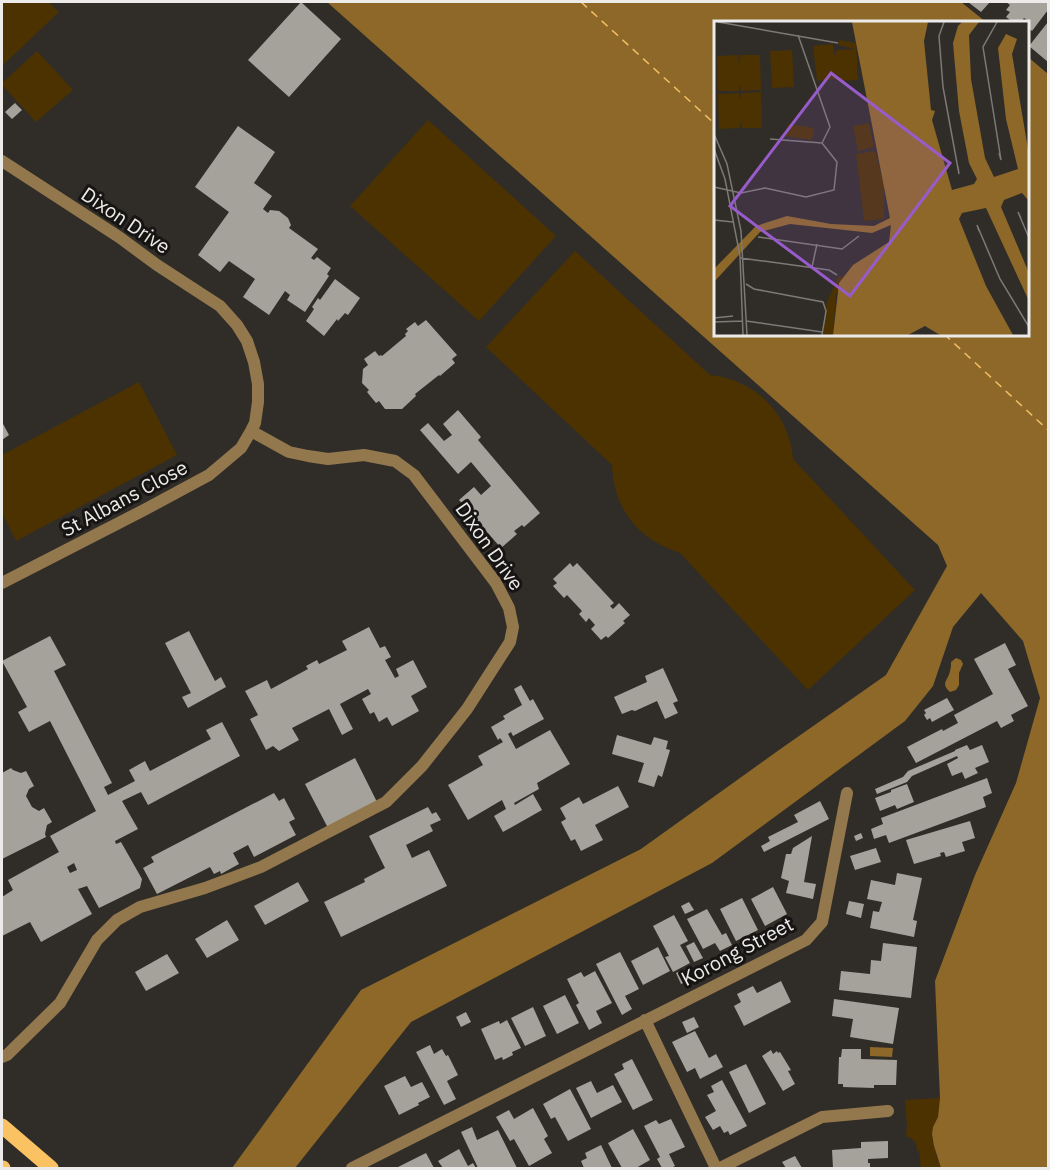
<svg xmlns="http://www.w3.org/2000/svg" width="1050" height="1170" viewBox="0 0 1050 1170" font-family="'IBM Plex Sans',sans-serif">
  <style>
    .green { fill: #4b3200 }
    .water { fill: #8d6828 }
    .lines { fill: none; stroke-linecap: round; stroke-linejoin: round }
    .ferry { stroke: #f3be65; stroke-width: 1.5; stroke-dasharray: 8 6; stroke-linecap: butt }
    .building { fill: #a5a29c; fill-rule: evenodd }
    .minor { stroke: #94784d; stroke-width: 12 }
    .primary { stroke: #fbc263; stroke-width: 15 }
    .labels { text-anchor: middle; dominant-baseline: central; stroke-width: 6; stroke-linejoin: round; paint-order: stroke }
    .street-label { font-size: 20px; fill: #edebe9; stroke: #171513 }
    .inset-river { fill: none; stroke: #8d6828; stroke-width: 3 }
    .inset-road { fill: none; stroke: #7c7976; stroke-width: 1.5 }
    .view { fill: #985cca; fill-opacity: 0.15; stroke: #985cca; stroke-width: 3 }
    .inset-edge { fill: none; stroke: #edebe9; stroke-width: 3 }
  </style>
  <rect width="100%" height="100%" fill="#302d29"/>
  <!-- green -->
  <path class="green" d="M2 2H49L59 12 2 66Z
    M37 51 73 90 36 122 2 85V83Z
    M428 120 556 236 479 321 350 206Z
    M575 251 710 375C754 379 790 414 793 459L915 590 808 690 680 553C638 539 614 510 612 465L486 347Z
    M139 382 177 455 16 541 2 513V455Z
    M940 1098 938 1117 933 1127 932 1134 936 1155 941 1168H921L919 1151H917L916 1143 911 1138 906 1136 907 1127 905 1100Z"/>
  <!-- water -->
  <path class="water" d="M327 2H961L986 22H716V334H1028V57L1048 74V1168H941L934 1146 932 1134 933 1127 938 1117 940 1098 935 981 975 875 1016 783 1040 698 1023 641 981 593 953 627 933 686 905 721 712 863 411 1022 295 1168H232L361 990 641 849 779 750 886 675 947 566 938 545Z
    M956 658 961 660 963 664 959 673V685L956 690 950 692C940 683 948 681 950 671 951 668 951 665 951 662Z
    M870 1047 893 1048 892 1057 870 1056Z"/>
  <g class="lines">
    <!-- ferry -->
    <path class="ferry" d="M581 2 716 125
      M944 334 1048 430"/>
  </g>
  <!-- building -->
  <path class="building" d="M301 2 341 39 289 97 248 60Z
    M968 2H990L981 12Z
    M1006 2H1048V10L1032 31 1028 28V22H1025L1027 20 1024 18 1021 22H1013L1006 17 1010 12 1006 10 1010 5Z
    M1048 22V62L1029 46Z
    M15 103 22 110 12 119 5 112Z
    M238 126 275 152 254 183 272 196 263 209 268 213 270 210 279 211 288 218 291 225 289 228 318 249 311 258 314 260 317 257 331 268 327 274 329 276 305 312 287 300 290 295 285 291 269 315 243 297 255 279 229 261 220 272 198 255 229 212 195 187Z
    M335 279 360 298 348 315 345 313 338 321 337 319 324 336 306 321 314 309 312 307 318 298 320 300Z
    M426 320 457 355 452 359 455 363 440 376 439 375 415 394 416 396 402 409H385L379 401 376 403 367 392 369 390 362 383 363 369 368 365 364 359 375 351 379 356 381 355 382 356 406 336 405 334 408 331 406 329 415 322 418 326Z
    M458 410 481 437 478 440 540 513 524 527 522 525 514 531 517 534 501 548 459 500 474 487 481 495 491 486 471 462 458 474 420 430 428 423 444 441 452 435 443 424Z
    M2 422 9 435 2 440Z
    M570 563 573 567 577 563 614 603 610 606 613 609 619 603 630 615 623 621 625 623 608 638 606 636 601 640 591 629 595 625 589 618 586 622 579 614 582 611 567 595 564 598 553 586 557 583 553 579Z
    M369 627 380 648 385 646 391 657 385 660 395 678 399 676 396 669 413 660 427 687 411 696 419 711 392 726 387 717 379 722 374 712 370 714 362 699 371 694 368 689 340 704 353 729 342 735 329 709 292 728 299 740 279 751 273 746 266 750 250 719 258 715 245 691 267 680 271 689 308 669 306 666 317 660 319 664 347 650 342 641Z
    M189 631 215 681 221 677 226 687 188 708 182 697 191 693 165 643Z
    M50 636 66 665 54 671 112 783 104 787 108 795 135 781 129 770 145 761 150 771 211 739 206 730 222 722 240 756 148 805 141 792 122 801 138 829 115 841 116 844 121 842 142 879 140 888 99 908 87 886 78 889 92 914 41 942 30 922 2 936V897L13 890 8 880 59 852 50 836 96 811 50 721 29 732 18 712 27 707 2 661ZM74 863 77 870 70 873 67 867Z
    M1005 643 1016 665 1008 669 1028 706 1011 715 1014 721 1001 728 997 721 916 763 907 747 942 729 943 731 958 723 954 715 993 694 974 659Z
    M663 668 678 701 673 703 678 713 665 719 657 701 635 711 632 710 622 714 614 697 647 682 645 676Z
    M521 685 530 701 533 699 544 719 513 736 511 732 508 734 516 749 550 730 570 764 537 783 539 789 514 803 515 805 533 794 542 810 503 832 494 816 506 809 502 800 468 820 448 785 483 765 478 756 503 742 500 738 498 740 491 727 505 719 503 716 522 705 514 689Z
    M947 698 954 710 932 722 930 718 927 720 924 715 926 713 924 710Z
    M617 735 651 745 654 737 668 741 666 749 670 750 662 777 658 775 654 787 638 782 644 763 612 754Z
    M967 745 970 750 982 745 989 762 975 768 978 773 965 779 962 772 952 776 947 764 958 758 957 756 912 776 907 782 877 794 875 789 903 777 908 771 955 751V750Z
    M355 758 377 802 328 828 305 784Z
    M11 768 13 770 21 773 26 771 34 786 29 789 26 796 32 807 39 811 44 808 52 822 47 825 45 834 46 837 2 859V773Z
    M987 778 992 793 983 797 986 807 889 843 886 835 874 839 871 829 883 824 881 818Z
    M907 784 914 802 897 809 895 805 880 811 875 798 891 792V790Z
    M618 786 629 807 595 825 603 840 581 851 575 839 571 841 561 822 566 819 560 808 579 797 583 804Z
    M274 793 279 801 284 798 295 819 289 822 296 835 254 857 248 845 233 853 239 864 221 874 220 871 214 874 210 867 157 894 143 868 154 862 151 857Z
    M820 801 829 819 764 852 761 846 770 841 768 837 798 822 794 815Z
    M428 807 432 814 436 812 441 820 430 825 433 831 406 845 412 858 429 850 447 886 341 937 324 902 365 882 364 879 385 868 369 836Z
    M970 821 975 838 962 842 965 851 946 857 944 852 940 853 941 856 914 864 906 840Z
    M861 833 863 838 856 841 854 836Z
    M812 836 804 882 816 884 813 899 786 893 789 881 781 878 786 854H791L793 848Z
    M876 848 881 862 855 870 850 856Z
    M897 873 922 878 913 920 917 921 914 937 870 928 873 911 879 912 882 902 867 899 871 880 895 885Z
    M298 882 309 901 265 925 254 906Z
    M773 887 787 914 765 926 751 899Z
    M742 898 758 930 736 941 720 909Z
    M849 901 864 904 861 918 846 914Z
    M689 902 694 910 685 914 681 906Z
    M707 909 722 935 726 933 732 945 720 951 715 943 703 949 687 919Z
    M674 915 688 941 680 945 690 963 673 972 665 957 669 956 653 926Z
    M227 920 239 940 207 958 195 939Z
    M694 942 703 958 694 962 686 946Z
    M883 943 917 947 911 998 839 990 841 971 870 974 871 960 881 961Z
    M658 947 670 971 643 985 631 961Z
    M620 952 639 989 625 996 632 1009 622 1015 596 964Z
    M167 954 179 973 146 991 135 972Z
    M682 970 688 981 681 984 676 973Z
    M595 971 612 1003 596 1011 602 1023 589 1030 576 1005 579 1003 567 979 581 972 584 977Z
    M781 981 791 1002 744 1026 734 1006 741 1002 737 994 753 986 757 993Z
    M565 995 579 1023 557 1034 543 1006Z
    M834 999 899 1008 893 1044 850 1037 853 1019 832 1016Z
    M533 1007 546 1036 525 1046 511 1018Z
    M466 1012 471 1022 461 1027 456 1017Z
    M694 1017 699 1027 687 1033 682 1022Z
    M507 1020 521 1048 512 1052 513 1055 503 1060 502 1057 495 1060 481 1029 499 1021 500 1024Z
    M695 1031 709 1058 716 1054 723 1067 700 1079 695 1068 687 1072 672 1042Z
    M430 1045 434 1054 442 1049 446 1056 448 1055 458 1075 447 1081 456 1099 444 1105 416 1052Z
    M842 1049H861V1059L897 1060 896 1085H874V1088L843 1087V1084H838L839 1057H841Z
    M771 1050 773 1054 777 1051 778 1053 780 1052 791 1070 788 1071 795 1084 783 1091 762 1056Z
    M632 1059 653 1100 633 1110 614 1074 624 1069 622 1064Z
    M746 1064 766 1104 749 1113 729 1072Z
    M405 1076 411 1087 422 1082 430 1097 418 1103 419 1105 399 1115 384 1086Z
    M722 1080 747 1126 730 1135 728 1131 724 1133 720 1126 713 1130 705 1117 716 1111 707 1095 714 1092 711 1086Z
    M591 1081 597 1093 613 1085 622 1102 591 1118 576 1088Z
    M570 1089 591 1129 568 1141 555 1117 551 1119 543 1104Z
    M533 1108 548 1136 544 1139 552 1153 529 1166 514 1139 510 1141 496 1117 509 1110 514 1119Z
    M671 1119 685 1147 669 1154 675 1166 671 1168H662L657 1159 660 1157 644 1126 656 1120 659 1124Z
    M472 1127 477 1140 498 1130 517 1168H478L461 1132Z
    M633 1129 650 1160 636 1168H622L608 1143Z
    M888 1141V1158L868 1159V1163H870V1168H833L832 1150 861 1148V1142Z
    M601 1145 612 1168H584L581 1161 587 1158 585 1153Z
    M459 1149 468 1166 473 1163 476 1168H443L438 1161Z
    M426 1153 434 1168H396Z
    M795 1156 802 1168H786L782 1162Z"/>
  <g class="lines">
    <!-- minor -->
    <path class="minor" d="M2 161 119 237 157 265 220 306 237 325 247 341 254 362 258 384V402L255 423 251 431 241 448 209 475 144 510 2 583
      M645 1020 716 1168
      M2 1057 7 1055 60 1003 97 940 117 920 140 907 205 888 261 867 386 802 422 766 467 709 510 642 513 627 509 608 496 583 414 475 395 461 364 455 328 459 308 456 289 452 251 431
      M352 1168 806 940 822 922 847 793
      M720 1168 822 1117 888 1111"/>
    <!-- primary -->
    <path class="primary" d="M2 1126 51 1168
      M2 1168H3"/>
  </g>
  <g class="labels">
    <!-- street labels -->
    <g class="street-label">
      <text transform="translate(126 220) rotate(34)">Dixon Drive</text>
      <text transform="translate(124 498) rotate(-28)">St Albans Close</text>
      <text transform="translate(490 546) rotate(55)">Dixon Drive</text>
      <text transform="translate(737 951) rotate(-28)">Korong Street</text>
    </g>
  </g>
  <!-- overview -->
  <g transform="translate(714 21)">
    <rect width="315" height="315" fill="#302d29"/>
    <path d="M125 19 142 22 144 59 126 60 125 54 122 58 103 60 99 25 119 23 120 34 123 29 141 28 124 24ZM78 29 80 66 58 67 56 30ZM24 34 25 43 26 34H46L47 69 27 70 26 63 25 70H4L3 35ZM47 71 48 107H28L27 99 26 107 5 108 4 73 25 72 26 79 27 72ZM155 102 160 126 144 130 139 105ZM74 103 100 107 98 119 72 115ZM161 130 170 163V198L150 200 142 133ZM125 255 130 257 122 273 119 314H109L113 281Z" fill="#4b3200"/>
    <path d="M138 1H214L210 20 217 89 221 90 218 99 238 169 260 163 263 158 255 142 245 90 239 22 244 5 248 1H265L255 14 257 58 271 137 280 156 304 148 292 98 284 27 292 13 303 18 298 33 315 134V180L308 172 290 179 287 186 315 252V280L272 187 248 192 245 198 272 265 299 314H226L211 305 194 314H119L125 262 139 244 175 221 177 204 158 212 76 203 46 211 0 261V248L42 205 73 195 117 203 160 205 176 197Z" fill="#8d6828"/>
    <path class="inset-river" d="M164 314 202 228 203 208 177 70V1"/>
    <path class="inset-road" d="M4 1 124 22M230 1 225 15 229 66 245 153 244 146M283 1 269 26 287 139 285 132M84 14 116 106 108 122M315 31V55M0 113 13 143 27 210 33 314M56 118 108 122M0 128 11 158 26 235 29 314M0 166 27 172 51 167 92 176 120 169 123 141 108 122M307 197 304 191 315 217M0 199 19 201M265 210 263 204 286 258 315 306M44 216 128 228 145 215M27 237 115 249 123 254M98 246 103 223M32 263 40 268 109 281 112 290 108 314M0 297 19 295M32 300 108 311M0 301 29 300"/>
    <path class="view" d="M117 52 236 142 136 275 16 185Z"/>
    <rect width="315" height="315" class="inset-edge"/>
  </g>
  <!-- border -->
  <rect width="1050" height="1170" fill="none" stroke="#edebe9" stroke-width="6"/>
</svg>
